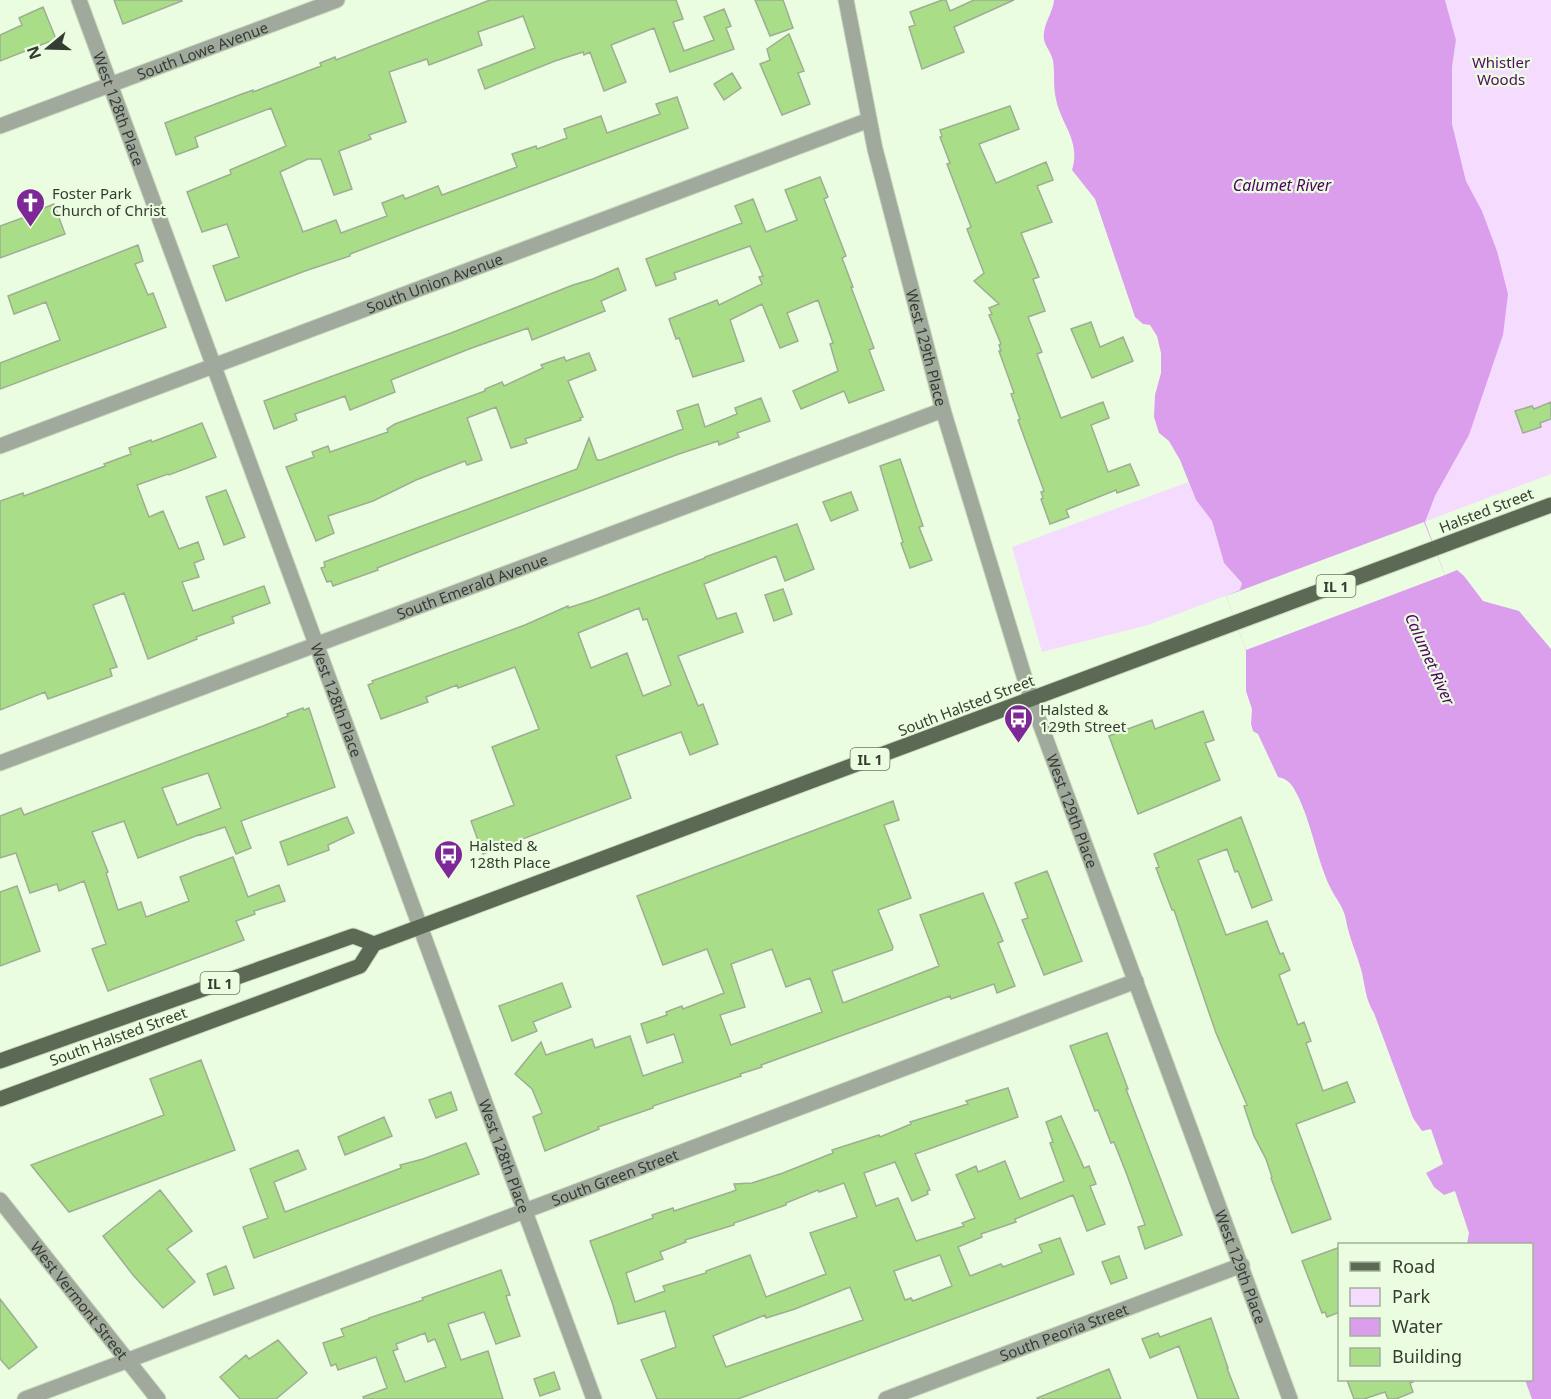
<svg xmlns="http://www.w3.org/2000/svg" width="1551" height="1399" viewBox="0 0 1551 1399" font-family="'Noto Sans',sans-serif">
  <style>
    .green { fill: #f5dcfe }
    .water { fill: #da9eed }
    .pier { fill: #ebfde0 }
    .building { fill: #a9dd88; stroke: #9dae93; stroke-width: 1.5; fill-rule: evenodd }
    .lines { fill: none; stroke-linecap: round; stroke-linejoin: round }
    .minor-casing { stroke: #cadac0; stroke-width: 17 }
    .major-casing { stroke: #cadac0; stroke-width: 17 }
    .minor { stroke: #a1a99d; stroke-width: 15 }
    .major { stroke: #5c6955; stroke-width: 15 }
    .labels { text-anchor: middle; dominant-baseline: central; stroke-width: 4.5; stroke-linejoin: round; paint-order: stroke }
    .shield { fill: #ebfde0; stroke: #6c7666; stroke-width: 1.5 }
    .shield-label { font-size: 14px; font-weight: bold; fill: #353c31 }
    .street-label { font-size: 15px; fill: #353c31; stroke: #ebfde0 }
    .park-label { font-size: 15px; fill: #550668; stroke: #ebfde0 }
    .poi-label { font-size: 15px; fill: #353c31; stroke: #ebfde0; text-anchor: start }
    .water-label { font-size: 16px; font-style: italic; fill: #4f0062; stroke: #ebfde0 }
  </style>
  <rect width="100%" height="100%" fill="#ebfde0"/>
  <!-- green -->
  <path class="green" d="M1445 0H1551V474L1424 522 1435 496 1469 435 1503 335 1497 251 1482 211 1466 181 1452 124V67L1456 40Z
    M1188 482 1196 500 1212 521 1224 563 1242 583 1241 590 1148 625 1042 652 1012 547Z"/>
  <!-- water -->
  <path class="water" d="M1054 0H1445L1456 40 1452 67V124L1466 181 1482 211 1497 251 1508 294 1503 335 1469 435 1435 496 1425 522 1445 575 1457 570 1464 576 1483 601 1519 611 1551 649V1399H1532L1525 1380H1532V1244H1467L1469 1233 1455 1191 1444 1195 1434 1187 1426 1173 1443 1164 1431 1129 1422 1131 1413 1118 1374 1013C1365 999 1365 984 1361 969 1356 952 1349 937 1346 920 1344 907 1335 898 1330 887 1315 855 1311 817 1293 787 1289 781 1284 778 1278 777L1258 734 1253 731 1251 724 1252 709 1246 691V650L1226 596 1240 590 1242 583 1224 563 1212 521 1196 500 1180 460 1169 441 1159 433 1154 417 1155 395 1161 373V353L1157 336 1150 325 1143 324 1135 317 1095 199 1072 170C1081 140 1061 125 1056 99 1053 86 1055 73 1053 61 1052 54 1046 47 1044 40 1042 24 1053 14 1054 0Z"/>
  <!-- pier -->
  <path class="pier" d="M1424 522 1445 575 1246 650 1226 596Z"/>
  <!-- building -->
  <path class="building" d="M114 0H181L182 1 123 24Z
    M490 0H676L683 19 673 22 684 51 714 40 704 17 724 9 731 26 726 28 734 49 670 72 654 28 611 45 626 82 604 91 590 52 584 55 583 52 555 61 485 89 478 70 535 48 523 16 478 32 482 45 429 65 427 59 389 72 406 122 369 135 371 139 339 151 352 189 334 195 321 159H308L280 172 303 232 336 220 341 233 387 216 382 203 403 195 405 199 438 186 442 195 517 167 512 154 536 146 537 149 567 138 564 129 601 116 607 133 660 114 656 104 677 97 688 128 416 229 350 254V256L305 271 226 301 213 266 239 257 227 224 202 232 187 192 231 174 230 170 286 146 271 108 195 137 198 147 176 155 165 123 242 94 253 90V92L321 66 320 63 335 57 336 60Z
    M755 0H783L793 28 770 36Z
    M942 0H946L950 11 974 0H1014L954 27 964 52 922 69 909 27 915 25 910 12Z
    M43 7 56 39 0 61V35L22 25 19 18Z
    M789 34 804 71 798 73 810 104 782 115 760 64 770 60 767 49Z
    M732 73 741 88 724 100 714 84Z
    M1010 106 1019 129 979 144 996 183 1046 162 1053 180 1037 186 1052 222 1021 233 1039 277 1033 279 1045 311 1028 317 1042 352 1037 354 1061 418 1103 402 1109 418 1091 425 1108 472 1130 464 1139 485 1117 493 1116 490 1066 510 1069 517 1050 524 1041 499 1043 498 1041 492 1044 491 1018 420 1020 419 1011 394 1014 393 999 351H1001L999 345 1001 344 989 315 992 314 989 308 999 304 974 281 984 273 967 229 971 227 947 164 950 163 940 137 942 136 940 130Z
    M820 177 828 197 824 199 846 256 842 258 853 287H851L874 348 869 350 884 390 849 403 844 391 801 409 793 391 838 371 830 344 833 343 818 300 787 313 798 341 780 348 762 304 730 320 744 361 693 377 679 338 676 339 669 319 717 300 719 305 762 284 759 277 763 276 750 246 674 273 676 279 656 286 646 259 742 223 735 206 753 199 766 232 797 220 785 190Z
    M54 204 65 234 0 258V226L39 212V210Z
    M138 245 143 261 135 264 148 295 153 293 166 327 0 389V363L60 340 46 302 14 314 8 296Z
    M618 268 626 290 601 301 605 311 532 340 528 328 469 349 391 380 395 392 350 410 345 396 337 399 295 414 297 420 274 429 264 401 451 333 573 285 593 279Z
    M1091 322 1100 347 1123 337 1133 361 1092 378 1071 329Z
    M589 353 596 370 568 381 583 417 580 418 581 420 525 439 527 443 511 448 496 407 467 418 482 460 467 465 465 461 416 480 373 501 328 516 334 533 316 541 286 467 314 457 312 452 328 446 330 452 388 432 387 429 395 424 485 391V389L502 382 504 386 543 368 541 365 564 357 566 361Z
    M761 398 770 421 737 433 739 437 719 445 718 441 676 455 421 551 377 568 378 570 333 586 331 581 327 582 321 568 325 567 324 562 577 469 589 438 597 460H601L683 429 677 411 698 404 705 427 737 414 735 408Z
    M1551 402V419L1540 423 1541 427 1523 433 1515 411 1532 406 1534 409Z
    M202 423 216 457 169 475 168 474 137 485 149 517 163 511 179 549 198 542 204 559 194 563 199 577 182 582 193 611 264 586 270 603 232 617 234 623 196 637 197 639 148 659 124 593 93 605 117 667 110 669 112 676 48 699 45 692 0 710V501L23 493 24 496 105 466 104 464 131 454 129 448 151 440 152 442Z
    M900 459 923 526 919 527 932 560 910 568 901 543 903 542 880 466Z
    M226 490 245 537 224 545 206 497Z
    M851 492 858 510 831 521 823 502Z
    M797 524 814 569 785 581 776 556 704 584 717 619 736 613 743 632 678 656 698 706 703 704 718 744 690 755 681 732 616 756 631 798 483 854 471 821 514 805 492 747 539 729 515 667 458 688 457 685 426 697 428 702 381 719 368 685 373 683 372 681 525 625 568 606V608L593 600 705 558V557ZM639 608 643 620 647 619 671 685 643 696 627 653 591 668 578 633Z
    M783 589 792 614 774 621 765 595Z
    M303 708 304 710 309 708 335 787 241 821 251 848 236 854 225 827 201 835V834L138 858 124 821 92 832 108 872 106 873 118 910 141 902 146 917 189 901 180 877 233 857 248 897 279 885 285 901 254 911 255 914 236 921 244 940 108 991 92 949 106 944 84 881 59 891 57 884 30 893 16 853 0 858V816L21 808 24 815 263 726 288 716 287 714ZM208 773 221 808 177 825 162 788Z
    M1203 711 1214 740 1205 743 1220 780 1138 814 1109 736 1152 720 1155 729Z
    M893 801 899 820 884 825 911 898 878 910 893 947 892 950 832 971 843 1003 939 966 920 915 983 893 1003 941 998 943 1015 986 997 993 994 984 951 999 950 996 761 1065 762 1067 740 1074 741 1076 653 1106V1108L598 1127 599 1129 545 1151 533 1117 542 1113 532 1089 515 1074 541 1042 546 1055 592 1039 595 1048 630 1036 643 1076 683 1062 674 1034 647 1043 641 1024 667 1015 666 1012 682 1006 683 1009 724 993 707 949 663 965 637 896ZM772 949 786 987 810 978 822 1012 731 1045 720 1015 745 1007 731 964Z
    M347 817 354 833 328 845 329 850 288 865 280 842Z
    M1241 817 1272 900 1252 908 1238 871 1235 872 1227 849 1198 860 1226 935 1267 921 1280 954 1283 953 1290 970 1279 975 1298 1025 1304 1022 1311 1041 1306 1043 1323 1091 1347 1082 1355 1102 1296 1124 1331 1219 1292 1233 1271 1178 1272 1177 1266 1159 1254 1136 1244 1106 1247 1105 1216 1033 1174 910H1172L1156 868 1159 867 1154 854Z
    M1047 871 1082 961 1044 975 1022 920 1028 918 1015 883Z
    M17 886 40 951 0 966V892Z
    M562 983 571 1007 533 1022 537 1031 512 1041 499 1006Z
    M1107 1033 1128 1089H1126L1182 1235 1145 1249 1138 1227 1145 1225 1127 1175 1114 1142 1111 1143 1098 1110 1095 1111 1070 1046Z
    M201 1060 235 1150 69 1212 31 1165 164 1115 150 1079Z
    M1008 1088 1018 1117 915 1154 930 1190 927 1191 928 1194 912 1201 895 1162 864 1173 876 1206 898 1198 916 1241 964 1226 962 1223 975 1218 956 1175 976 1166 978 1172 1005 1161 1020 1199 1064 1181 1050 1143 1053 1142 1046 1122 1061 1116 1084 1168 1089 1166 1096 1184 1090 1186 1105 1224 1087 1231 1073 1195 1015 1219 1016 1222 981 1234 982 1237 958 1247 970 1276 1001 1264 1003 1267 1042 1252 1039 1245 1060 1238 1074 1274 738 1399H657L641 1360 676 1347 665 1311 618 1324 613 1305 590 1241 653 1218 652 1215 673 1208 674 1211 731 1192 736 1190 734 1184 752 1183 783 1173 833 1153 832 1150 879 1135 880 1137 911 1124 910 1122 968 1104 966 1101ZM844 1183 857 1217 810 1233 826 1274 766 1297 750 1255 706 1271V1273L663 1286 665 1291 635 1302 626 1273 663 1259 660 1252 686 1242 685 1240 734 1225V1223L786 1205V1203L818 1190 819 1192ZM940 1255 952 1286 913 1301 911 1298 905 1300 894 1271ZM850 1287 863 1320 726 1367 713 1336 765 1315 766 1318 795 1309Z
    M451 1092 457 1110 436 1118 429 1100Z
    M384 1117 392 1136 345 1155 338 1137Z
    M466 1143 479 1174 254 1258 243 1227 268 1218 250 1169 298 1150 306 1169 274 1182 285 1212 401 1168 400 1165 423 1159Z
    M160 1190 192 1231 167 1249 195 1282 163 1308 133 1275 103 1236Z
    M1340 1247V1312L1327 1317 1325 1312 1322 1313 1302 1261Z
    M1119 1256 1127 1278 1111 1284 1102 1262Z
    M226 1266 234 1288 214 1295 207 1274Z
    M501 1270 510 1295 506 1296 520 1336 496 1344 484 1312 448 1324 461 1360 488 1351 503 1399H364L363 1397 387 1388 376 1357 338 1370 336 1364 331 1366 323 1343 344 1336 341 1329 369 1319V1318L423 1300 422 1298ZM425 1333 428 1342 435 1339 446 1367 405 1382 393 1351 398 1349 396 1344Z
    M0 1299 37 1347 9 1369 0 1359Z
    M1211 1318 1228 1368H1227L1239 1399H1198L1179 1346 1150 1358 1142 1339 1158 1333 1160 1337Z
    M278 1340 307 1373 276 1399H240L220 1377 246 1355 249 1359Z
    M1109 1369 1121 1399H1038L1037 1398Z
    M554 1372 560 1389 540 1396 534 1379Z
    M1347 1380H1413V1382L1410 1383 1413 1392 1396 1399H1388L1385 1392 1364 1399H1354Z"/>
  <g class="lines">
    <defs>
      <g id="minor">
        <path id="s1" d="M79 0 594 1399"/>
        <path id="s2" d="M846 0 875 149 943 410 1031 699 1290 1399"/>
        <path id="s3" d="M0 126 337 0"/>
        <path id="s4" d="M0 446 869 120"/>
        <path id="s5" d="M0 763 943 410"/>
        <path id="s6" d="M0 1200 158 1399"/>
        <path id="s7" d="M25 1399 1136 981"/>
        <path id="s8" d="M886 1399 1242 1265"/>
      </g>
      <path id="major" d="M0 1061 353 936 374 944
        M0 1099 360 966 374 944 1551 505"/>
    </defs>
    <!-- minor casing -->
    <use href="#minor" class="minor-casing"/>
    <!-- major casing -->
    <use href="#major" class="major-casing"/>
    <!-- minor -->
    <use href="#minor" class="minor"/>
    <!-- major -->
    <use href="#major" class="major"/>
  </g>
  <!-- icons -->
  <defs>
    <symbol id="church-pin" viewBox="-11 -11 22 30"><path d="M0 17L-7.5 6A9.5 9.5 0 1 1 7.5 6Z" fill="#7e2796" stroke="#ebfde0"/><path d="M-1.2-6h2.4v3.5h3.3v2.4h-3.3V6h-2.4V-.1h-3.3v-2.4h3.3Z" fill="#fff"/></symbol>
    <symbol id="bus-pin" viewBox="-11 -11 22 30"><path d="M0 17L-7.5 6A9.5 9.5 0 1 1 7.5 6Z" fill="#7e2796" stroke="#ebfde0"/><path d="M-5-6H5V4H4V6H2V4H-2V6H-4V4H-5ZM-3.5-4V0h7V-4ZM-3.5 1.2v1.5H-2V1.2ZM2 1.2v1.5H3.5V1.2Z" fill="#fff"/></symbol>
  </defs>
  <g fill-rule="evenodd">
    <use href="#church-pin" x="14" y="186" width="33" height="45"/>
    <use href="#bus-pin" x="1002" y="702" width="33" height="45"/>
    <use href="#bus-pin" x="432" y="838" width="33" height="45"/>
  </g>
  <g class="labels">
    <!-- shield labels -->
    <g class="shield">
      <rect x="1316.5" y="575" width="39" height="22" rx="4.5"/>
      <rect x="850.5" y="748" width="39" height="22" rx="4.5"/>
      <rect x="200.5" y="972" width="39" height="22" rx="4.5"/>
    </g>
    <g class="shield-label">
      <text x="1336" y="586">IL 1</text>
      <text x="870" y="759">IL 1</text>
      <text x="220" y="983">IL 1</text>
    </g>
    <!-- street labels -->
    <g class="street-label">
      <text stroke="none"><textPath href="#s3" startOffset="216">South Lowe Avenue</textPath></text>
      <text stroke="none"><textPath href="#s1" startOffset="116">West 128th Place</textPath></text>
      <text stroke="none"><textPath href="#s4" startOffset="464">South Union Avenue</textPath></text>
      <text stroke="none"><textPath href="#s2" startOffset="357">West 129th Place</textPath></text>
      <text transform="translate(1486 510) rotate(-21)">Halsted Street</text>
      <text stroke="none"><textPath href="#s5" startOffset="504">South Emerald Avenue</textPath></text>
      <text stroke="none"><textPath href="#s1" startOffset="746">West 128th Place</textPath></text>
      <text transform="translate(966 705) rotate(-21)">South Halsted Street</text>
      <text stroke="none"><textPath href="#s2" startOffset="843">West 129th Place</textPath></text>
      <text transform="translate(118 1036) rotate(-20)">South Halsted Street</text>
      <text stroke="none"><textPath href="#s1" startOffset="1232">West 128th Place</textPath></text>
      <text stroke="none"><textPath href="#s7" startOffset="630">South Green Street</textPath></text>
      <text stroke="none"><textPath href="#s2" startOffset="1329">West 129th Place</textPath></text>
      <text stroke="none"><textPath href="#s6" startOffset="128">West Vermont Street</textPath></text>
      <text stroke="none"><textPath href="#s8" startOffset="190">South Peoria Street</textPath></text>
    </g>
    <!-- park labels -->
    <g class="park-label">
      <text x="1501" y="62">Whistler<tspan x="1501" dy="17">Woods</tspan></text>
    </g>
    <!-- poi labels -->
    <g class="poi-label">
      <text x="52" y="193">Foster Park<tspan x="52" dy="17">Church of Christ</tspan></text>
      <text x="1040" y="709">Halsted &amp;<tspan x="1040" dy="17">129th Street</tspan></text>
      <text x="469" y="845">Halsted &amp;<tspan x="469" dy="17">128th Place</tspan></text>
    </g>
    <!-- water labels -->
    <g class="water-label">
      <text x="1282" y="185">Calumet River</text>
      <text transform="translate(1430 659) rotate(66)">Calumet River</text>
    </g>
  </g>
  <!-- legend -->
  <rect x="1338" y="1243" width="195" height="138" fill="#ebfde0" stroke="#a2b09a" stroke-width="1.5"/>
  <rect x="1350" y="1262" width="30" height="9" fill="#5c6955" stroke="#a2b09a" stroke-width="1.5"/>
  <text x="1392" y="1273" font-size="18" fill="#353c31">Road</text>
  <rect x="1350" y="1288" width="30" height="18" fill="#f5dcfe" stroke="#a2b09a" stroke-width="1.5"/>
  <text x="1392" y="1303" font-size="18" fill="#353c31">Park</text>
  <rect x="1350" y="1318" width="30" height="18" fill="#da9eed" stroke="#a2b09a" stroke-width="1.5"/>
  <text x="1392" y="1333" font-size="18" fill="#353c31">Water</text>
  <rect x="1350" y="1348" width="30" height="18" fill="#a9dd88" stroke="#a2b09a" stroke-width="1.5"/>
  <text x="1392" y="1363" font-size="18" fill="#353c31">Building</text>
  <!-- north arrow -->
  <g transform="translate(48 48) rotate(251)" stroke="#ebfde0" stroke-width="4.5" paint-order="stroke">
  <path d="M0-4.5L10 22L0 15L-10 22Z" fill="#353c31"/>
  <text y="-9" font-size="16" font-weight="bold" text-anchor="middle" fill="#353c31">N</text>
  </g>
</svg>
